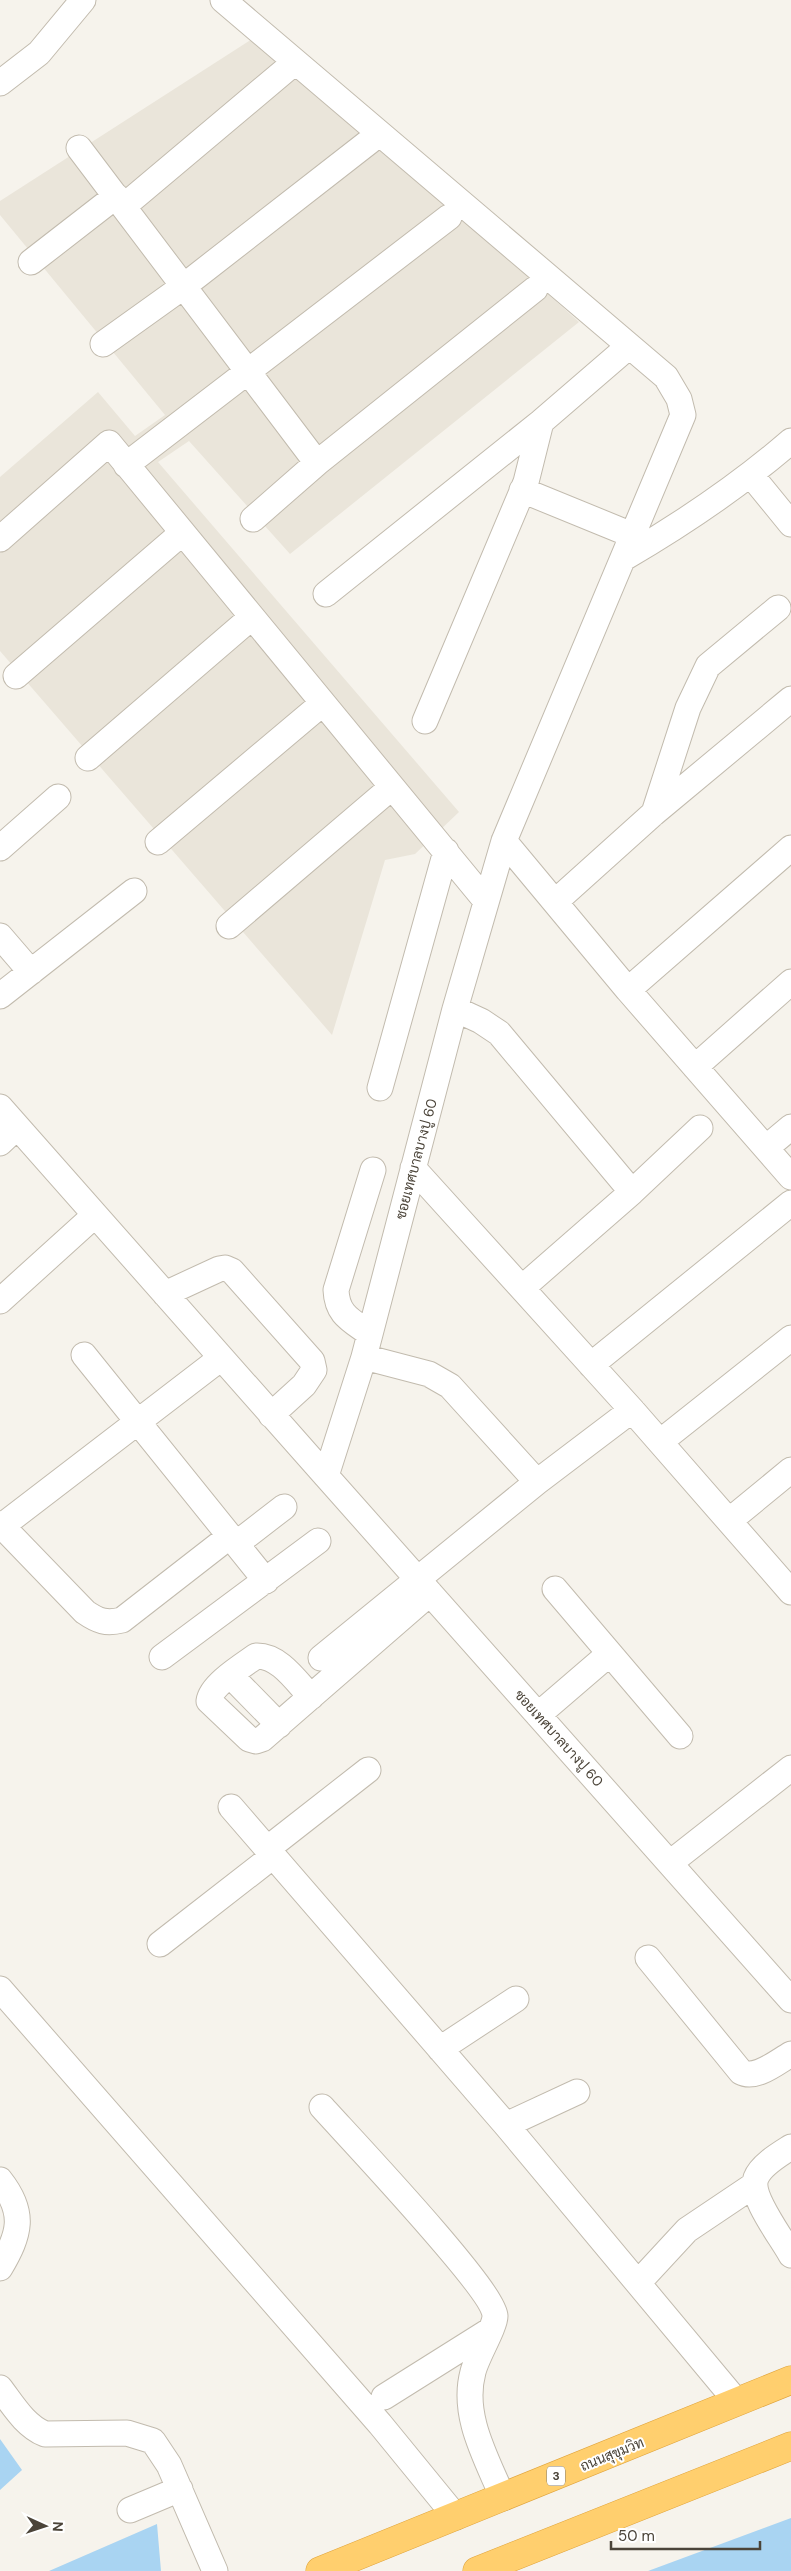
<svg xmlns="http://www.w3.org/2000/svg" width="791" height="2571" viewBox="0 0 791 2571" font-family="'DM Sans',Sarabun,sans-serif">
  <style>
    .residential { fill: #eae5da }
    .water { fill: #a9d4f2 }
    .lines { fill: none; stroke-linecap: round; stroke-linejoin: round }
    .minor-casing { stroke: #c2bbae; stroke-width: 27 }
    .highway-casing { stroke: #e0a43c; stroke-width: 29 }
    .minor { stroke: #fff; stroke-width: 25 }
    .highway { stroke: #ffcf6e; stroke-width: 28 }
    .labels { text-anchor: middle; dominant-baseline: central; stroke-width: 4; stroke-linejoin: round; paint-order: stroke }
    .shield { fill: #fff; stroke: #817c74; stroke-width: 1 }
    .shield-label { font-size: 12px; font-weight: bold; fill: #4b4439 }
    .street-label { font-size: 14px; fill: #4b4439; stroke: #fff }
  </style>
  <rect width="100%" height="100%" fill="#f6f3ec"/>
  <!-- residential -->
  <path class="residential" d="M260 34 579 322 290 554 189 441 158 462 459 812 415 854 385 860 332 1035 0 651V477L98 392 135 436 165 415 0 215V201Z"/>
  <!-- water -->
  <path class="water" d="M0 2439 22 2470 0 2490Z
    M791 2518V2571H648Z
    M157 2524 161 2571H49Z"/>
  <g class="lines">
    <defs>
      <path id="minor" d="M223 0 666 377 679 399 683 415 504 841 455 1009 364 1357 326 1476 791 2000
        M0 83 39 53 83 0
        M79 148 317 463
        M124 206 288 68
        M31 262 116 196
        M103 344 184 286 370 141
        M126 465 449 217
        M751 475 791 524
        M522 490 632 535
        M253 519 317 463 535 289
        M0 539 109 443 486 901
        M624 558C684 523 739 486 791 441
        M326 594 541 422 628 347
        M16 676 182 533
        M425 721 526 482 541 422
        M88 758 252 617
        M654 813 688 708 708 666 778 608
        M504 841 628 990 791 1177
        M158 842 323 703
        M0 848 58 797
        M555 902 654 813 791 699
        M229 926 392 787
        M0 936 31 972
        M628 990 791 848
        M0 996 134 891
        M455 1009 481 1021 499 1033 632 1192
        M695 1067 791 982
        M380 1088 446 851
        M0 1107 326 1476
        M0 1143 17 1127
        M766 1148 791 1127
        M413 1168 632 1410 791 1592
        M522 1288 632 1192 700 1128
        M165 1294 219 1269 225 1268 232 1271 312 1361 314 1370 304 1385 271 1415
        M0 1301 95 1215
        M370 1334C351 1320 337 1315 336 1290L373 1170
        M84 1355 266 1581
        M364 1357 429 1374 450 1386 537 1482
        M591 1365 791 1203
        M660 1442 791 1338
        M729 1521 791 1470
        M0 1524 85 1612C98 1621 106 1624 122 1620L230 1536
        M2 1526 221 1358
        M236 1544 284 1507
        M555 1589 680 1736
        M162 1657 318 1541
        M321 1658 537 1482 632 1410
        M231 1676 279 1725
        M311 1697C296 1681 279 1655 256 1656 242 1666 211 1685 209 1701L249 1739 256 1741 262 1739 430 1593
        M538 1715 609 1654
        M231 1807 506 2125 737 2402
        M267 1849 368 1770
        M670 1863 791 1768
        M160 1944 273 1856
        M648 1958 741 2072C756 2080 777 2062 791 2054
        M0 1989 380 2424 456 2517
        M440 2049 516 1999
        M322 2107C348 2136 494 2290 495 2316 495 2327 476 2358 473 2372 461 2416 487 2459 503 2498
        M506 2125 577 2092
        M791 2147C780 2154 761 2165 756 2178 749 2196 782 2238 791 2255
        M0 2180C26 2213 20 2234 0 2268
        M638 2283 687 2230 754 2185
        M0 2388C13 2405 25 2426 45 2434L127 2433 153 2441 169 2465 215 2571
        M384 2397 489 2331
        M130 2510 180 2489"/>
      <path id="highway" d="M320 2571 791 2380
        M477 2571 791 2446"/>
    </defs>
    <!-- minor casing -->
    <use href="#minor" class="minor-casing"/>
    <!-- highway casing -->
    <use href="#highway" class="highway-casing"/>
    <!-- minor -->
    <use href="#minor" class="minor"/>
    <!-- highway -->
    <use href="#highway" class="highway"/>
  </g>
  <g class="labels">
    <!-- shield labels -->
    <rect class="shield" x="547" y="2466.5" width="18" height="19" rx="4"/>
    <g class="shield-label">
      <text x="556" y="2476">3</text>
    </g>
    <!-- street labels -->
    <g class="street-label">
      <text transform="translate(416 1159) rotate(-75)">ซอยเทศบาลบางปู 60</text>
      <text transform="translate(559 1738) rotate(48)">ซอยเทศบาลบางปู 60</text>
      <text transform="translate(612 2454) rotate(-22)">ถนนสุขุมวิท</text>
    </g>
  </g>
  <!-- north arrow -->
  <g transform="translate(45 2526) rotate(93)" stroke="#ffffff" stroke-width="4" paint-order="stroke">
  <path d="M0-4L9 19L0 12L-9 19Z" fill="#4b4439"/>
  <text y="-8" font-size="14" font-weight="bold" text-anchor="middle" fill="#4b4439">N</text>
  </g>
  <!-- scale -->
  <path d="M611 2541v8h149v-8" fill="none" stroke="#4b4439" stroke-width="2.5"/>
  <text x="618" y="2541" font-size="15" fill="#4b4439" stroke="#ffffff" stroke-width="4" paint-order="stroke">50 m</text>
</svg>
